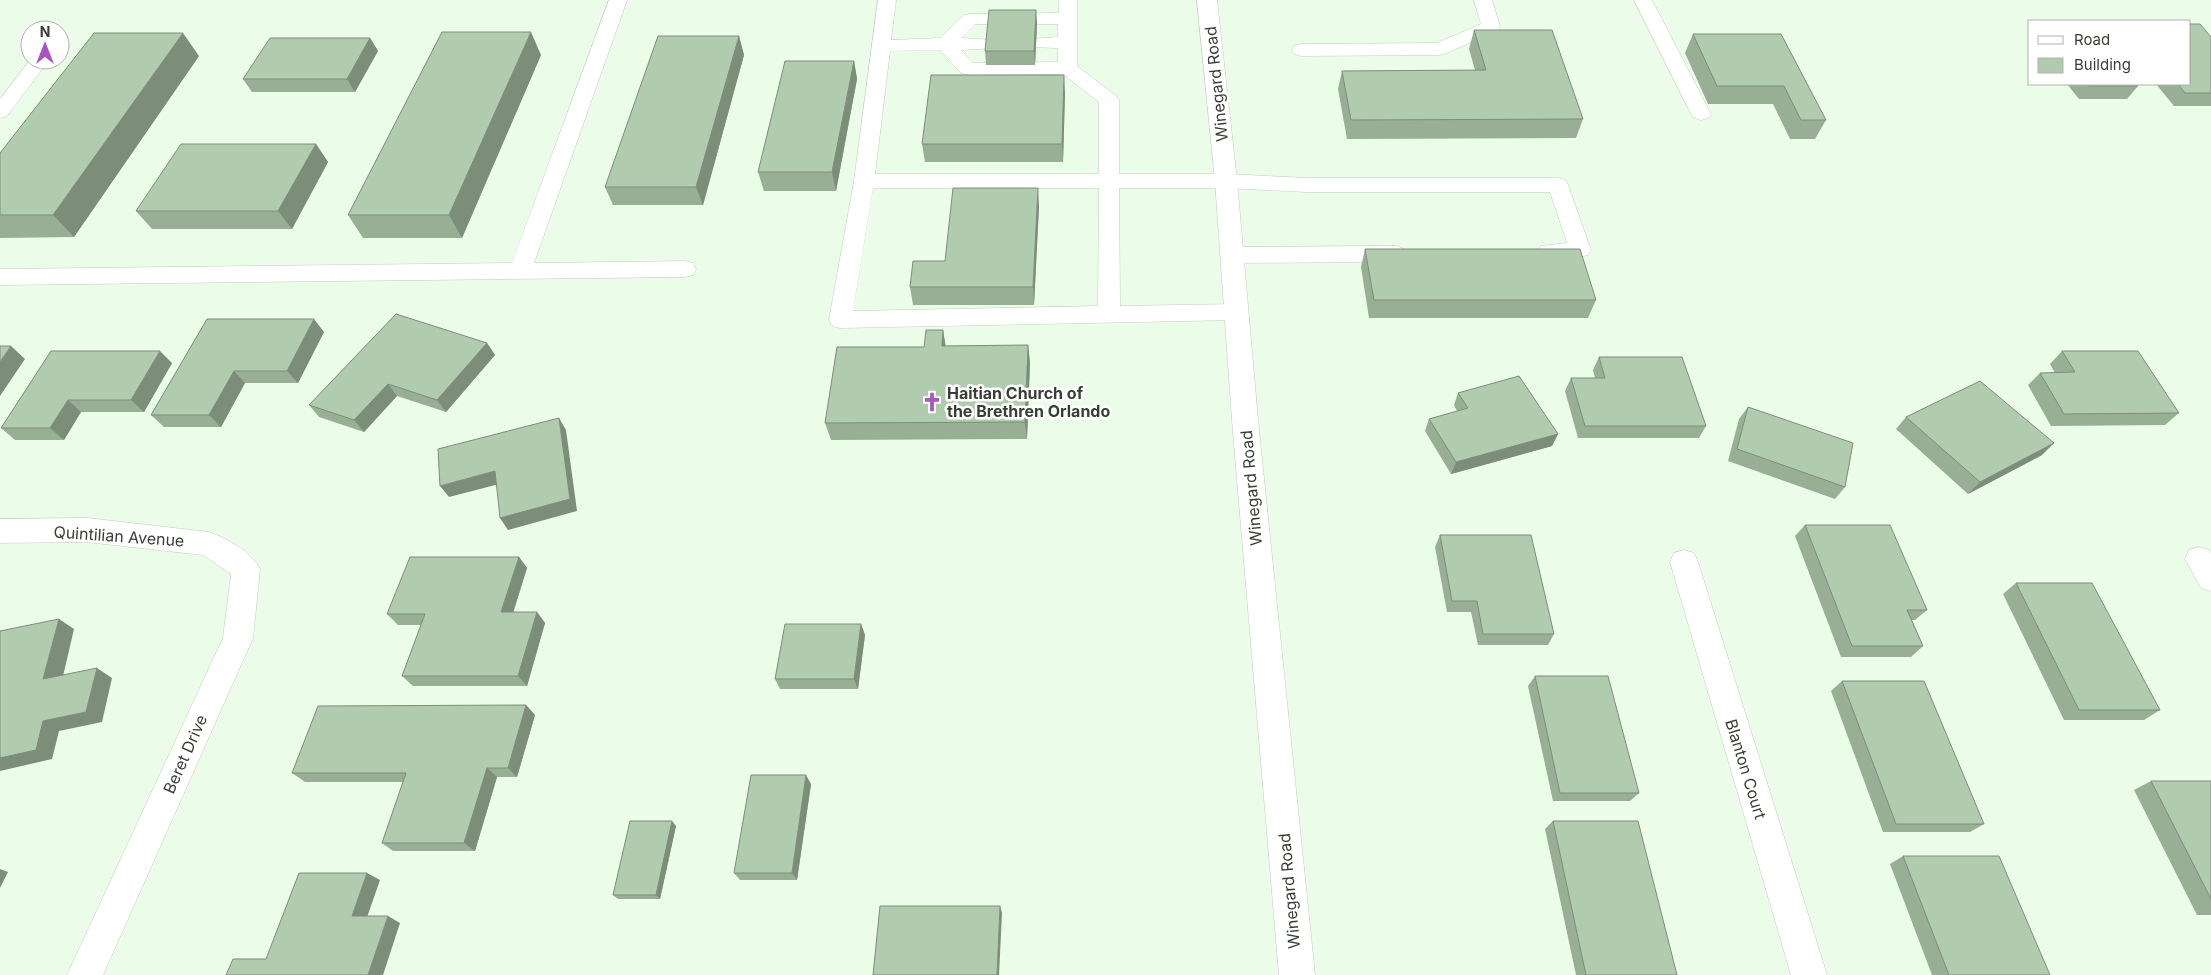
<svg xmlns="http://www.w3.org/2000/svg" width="2211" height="975" viewBox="0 0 2211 975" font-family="Inter,sans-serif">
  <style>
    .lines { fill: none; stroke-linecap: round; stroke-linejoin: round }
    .lane-casing { stroke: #becfbc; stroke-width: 1 }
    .street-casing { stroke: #becfbc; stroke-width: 1 }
    .secondary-casing { stroke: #becfbc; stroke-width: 1 }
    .lane { fill: #fff; fill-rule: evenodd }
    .street { fill: #fff; fill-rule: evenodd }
    .secondary { fill: #fff; fill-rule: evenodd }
    .wall { fill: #98af96 }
    .shaded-wall { fill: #7c8e7a }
    .building { fill: #b1cbae; stroke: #7c8e7a }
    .labels { text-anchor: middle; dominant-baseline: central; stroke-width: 5; stroke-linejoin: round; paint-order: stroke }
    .street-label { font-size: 16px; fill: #373e36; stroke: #fff }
    .poi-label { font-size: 16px; font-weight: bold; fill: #373e36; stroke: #fff; text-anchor: start }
  </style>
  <rect width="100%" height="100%" fill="#ebfce9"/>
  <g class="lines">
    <defs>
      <path id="lane" d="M609 0H627L534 263 685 261 693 263 696 269 693 275 685 277 0 285V269L512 263Z
        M878 0H896L891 40 940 38 964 15 970 14 1059 13V0H1077V66L1116 96 1119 100V174H1226L1307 178H1558L1565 180 1568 185 1591 250 1588 255C1574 259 1555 260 1541 256L1538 251 1541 246 1567 243 1550 192H1307L1226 188H1119L1120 306 1236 304 1244 306 1247 312 1244 318 1236 320 840 328 832 326 829 320 854 181ZM975 24H1058V37L1029 39 1027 43 1029 47 1058 48V62L973 63 961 50 995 48 997 44 995 40 961 38ZM940 50 961 73 968 75 1063 74 1099 102V174H875L890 51ZM873 188H1099L1098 306 853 311Z
        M1474 0H1492L1500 26 1498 30 1447 53 1440 55 1301 56 1294 54 1292 50 1294 46 1301 44 1437 43 1481 24Z
        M1634 0H1652L1711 114 1708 118 1701 120 1694 118 1691 114Z
        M30 60H49L7 116 0 118V99Z
        M1396 246 1404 249 1407 254 1404 259 1396 262 1231 263 1223 260 1220 255 1223 250 1231 247Z"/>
      <path id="street" d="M87 518 209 532C226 538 252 552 260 569L253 638 103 975H67L223 638 231 574 203 555 87 542 0 543V519Z
        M2199 547 2209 550 2211 553V591L2201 588 2185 559 2189 550Z
        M1684 550 1694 553 1698 562 1827 975H1791L1670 562 1674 553Z"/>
      <path id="secondary" d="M1197 0H1217L1237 181 1258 420 1315 975H1279L1232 420 1215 181Z"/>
    </defs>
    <!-- lane casing -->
    <use href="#lane" class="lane-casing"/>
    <!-- street casing -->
    <use href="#street" class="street-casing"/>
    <!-- secondary casing -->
    <use href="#secondary" class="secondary-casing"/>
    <!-- lane -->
    <use href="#lane" class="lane"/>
    <!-- street -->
    <use href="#street" class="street"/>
    <!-- secondary -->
    <use href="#secondary" class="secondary"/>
  </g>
  <!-- wall -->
  <path class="wall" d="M1037 23 1035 65H986L985 51Z
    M1474 30 1583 119 1576 138 1347 139 1338 89 1342 71 1475 70 1469 49Z
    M1693 34H1781L1826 120 1815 139H1790L1773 104H1708L1685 53Z
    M739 36 744 55 703 205H613L605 187Z
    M2211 37V106H2174L2156 84H2190Z
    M370 38 378 51 355 92H252L243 79Z
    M541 55 462 238H363L348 215Z
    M199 56 74 237 0 238V153Z
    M854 61 857 79 836 191H764L758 172Z
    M2067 84H2136L2138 86 2127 99H2079Z
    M1065 93 1063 162H925L922 144Z
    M316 144 328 162 292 229H152L136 211Z
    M1039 206 1034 305H913L910 287Z
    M1365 249 1596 300 1588 318H1369L1361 267Z
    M207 319 324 332 298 383H245L221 427H164L151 415Z
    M943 330 945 346 1028 345 1030 363 1027 439 831 440 825 423 924 347Z
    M487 343 495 355 446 412 397 396 364 432 319 417 309 405Z
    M51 351 172 363 144 412H81L64 440H15L1 428Z
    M2062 351 2179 413 2165 425 2051 426 2028 385 2040 373H2055L2050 364Z
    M1599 357 1706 426 1699 438H1578L1565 391 1571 378H1595L1593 370Z
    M1458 393 1558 434 1552 446 1451 474 1425 431 1429 419 1457 411 1454 405Z
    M1748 407 1845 487 1835 499 1728 461 1739 419Z
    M1906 417 2042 455 1968 494 1896 429Z
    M1805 525 1927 610 1915 620H1912L1923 646 1911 657H1841L1795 536Z
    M1440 535 1554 634 1548 645H1478L1471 612H1447L1435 547Z
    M519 557 527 568 513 612H537L545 623 527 686H413L402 676 421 625H398L387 614Z
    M2016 583 2160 710 2144 720H2064L2003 594Z
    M861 624 865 635 858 689H780L775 679Z
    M1535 676 1639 793 1630 801H1553L1528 686Z
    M1842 681 1984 824 1970 832H1883L1831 691Z
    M526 705 535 715 517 777H497L475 851H393L382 843 403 782H305L292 773Z
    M2151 781H2211V915H2197L2134 790Z
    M811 784 797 880H740L734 873Z
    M1553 821 1677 975H1576L1545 829Z
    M676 826 660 899H618L613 895Z
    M1903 856 2050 975H1932L1890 864Z"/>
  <!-- shaded-wall -->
  <path class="shaded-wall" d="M1036 10 1037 23 1035 65 1034 51Z
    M531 32 541 55 462 238 449 215Z
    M183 33 199 56 74 237 53 215Z
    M739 36 744 55 703 205 696 187Z
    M370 38 378 51 355 92 347 79Z
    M854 61 857 79 836 191 832 172Z
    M1064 75 1065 93 1063 162 1062 144Z
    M316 144 328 162 292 229 278 211Z
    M1038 188 1039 206 1034 305 1033 287Z
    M314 319 324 332 298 383 287 371Z
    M943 330 946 348 942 346Z
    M487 343 495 355 446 412 437 400Z
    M1028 345 1030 363 1027 439 1025 422Z
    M11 346 25 359 0 396V362Z
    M160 351 172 363 144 412 131 400Z
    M234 371 245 383 221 427 209 415Z
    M388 384 397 396 364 432 354 420Z
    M68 400 81 412 64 440 50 428Z
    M559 418 566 430 577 511 508 530 500 518Z
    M1558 434 1552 446 1451 474 1456 462Z
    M2054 443 2042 455 1968 494 1980 482Z
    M495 471 503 483 449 497 440 486Z
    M519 557 527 568 510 623 501 612Z
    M537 612 545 623 527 686 518 676Z
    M59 619 74 629 60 689 43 679Z
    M861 624 865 635 858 689 854 679Z
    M97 668 112 678 102 722 59 731 52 759 0 771V758Z
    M526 705 535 715 517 777 508 768Z
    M487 768 497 777 475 851 464 843Z
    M806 775 811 784 797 880 792 873Z
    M672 821 676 826 660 899 656 895Z
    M0 869 8 872 0 888Z
    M367 873 380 880 365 923 352 916Z
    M1000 906 1002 913 999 975H997Z
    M388 916 400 923 383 975H368Z"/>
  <!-- building -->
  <path class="building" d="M989 10H1036L1034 51H985Z
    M2190 24H2200L2211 37V93H2185L2178 84H2190Z
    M1474 30H1552L1583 119 1351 120 1342 71 1486 70Z
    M442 32H531L449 215H348Z
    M94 33H183L53 215H0V153Z
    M1693 34H1781L1826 120H1801L1784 86H1717Z
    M658 36H739L696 187H605Z
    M270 38H370L347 79H243Z
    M785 61H854L832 172H758Z
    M931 75H1064L1062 144H922Z
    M2087 84H2136L2138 86H2089Z
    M181 144H316L278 211H136Z
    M953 188H1038L1033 287H910L913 261H945Z
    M1365 249H1580L1596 300H1374Z
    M396 314 487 343 437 400 388 384 354 420 309 405Z
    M207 319H314L287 371H234L209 415H151Z
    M926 330H943L942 346 1028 345 1025 422 825 423 837 347H924Z
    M0 346H11L0 362Z
    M51 351H160L131 400H68L50 428H1Z
    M2062 351H2138L2179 413 2064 414 2040 373 2075 372Z
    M1599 357H1682L1706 426H1585L1571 378H1605Z
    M1519 376 1558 434 1456 462 1429 419 1468 408 1458 393Z
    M1980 381 2054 443 1980 482 1906 417Z
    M1748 407 1853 443 1845 487 1737 449Z
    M559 418 570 499 500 518 495 471 440 486 438 449Z
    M1805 525H1890L1927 610H1907L1923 646H1852Z
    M1440 535H1531L1554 634H1483L1477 601H1452Z
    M410 557H519L501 612H537L518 676H402L425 614H387Z
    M2016 583H2092L2160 710H2079Z
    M59 619 43 679 97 668 86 712 43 721 36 750 0 758V631Z
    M785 624H861L854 679H775Z
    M1535 676H1608L1639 793H1560Z
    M1842 681H1924L1984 824H1896Z
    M526 705 508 768H487L464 843H382L406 773H292L318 706Z
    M751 775H806L792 873H734Z
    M2151 781H2211V899Z
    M630 821H672L656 895H613Z
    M1553 821H1638L1677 975H1586Z
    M1903 856H1999L2050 975H1949Z
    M299 873H367L352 916H388L368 975H226L233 959H266Z
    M880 906H1000L997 975H873Z"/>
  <!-- icons -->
  <defs>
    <symbol id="church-bare" viewBox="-9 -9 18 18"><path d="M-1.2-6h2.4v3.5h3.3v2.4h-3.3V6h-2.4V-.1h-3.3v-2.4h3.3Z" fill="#aa54c2" stroke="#fff" stroke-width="2.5" paint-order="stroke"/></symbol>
  </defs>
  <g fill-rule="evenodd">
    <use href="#church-bare" x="918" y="388" width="28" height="28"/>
  </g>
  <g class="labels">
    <!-- street labels -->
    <g class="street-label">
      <text transform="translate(1216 84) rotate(-96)">Winegard Road</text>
      <text transform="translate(1251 488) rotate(-95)">Winegard Road</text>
      <text transform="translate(119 536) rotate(4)">Quintilian Avenue</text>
      <text transform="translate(185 754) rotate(-66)">Beret Drive</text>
      <text transform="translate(1746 769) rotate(73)">Blanton Court</text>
      <text transform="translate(1289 891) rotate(-95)">Winegard Road</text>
    </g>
    <!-- poi labels -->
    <g class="poi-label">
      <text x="947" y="393">Haitian Church of<tspan x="947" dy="18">the Brethren Orlando</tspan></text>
    </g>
  </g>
  <!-- legend -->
  <rect x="2028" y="20" width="162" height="65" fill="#ffffff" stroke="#afb2af"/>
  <rect x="2038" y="36" width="25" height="8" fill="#ffffff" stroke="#afb2af"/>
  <text x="2074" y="45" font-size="15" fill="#373e36">Road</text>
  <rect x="2038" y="58" width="25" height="15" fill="#b1cbae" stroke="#afb2af"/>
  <text x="2074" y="70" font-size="15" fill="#373e36">Building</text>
  <!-- north arrow -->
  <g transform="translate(45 45)"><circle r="24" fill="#ffffff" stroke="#afb2af"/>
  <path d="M0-4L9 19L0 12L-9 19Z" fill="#aa54c2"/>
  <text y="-8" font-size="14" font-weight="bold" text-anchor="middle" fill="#373e36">N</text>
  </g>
</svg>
